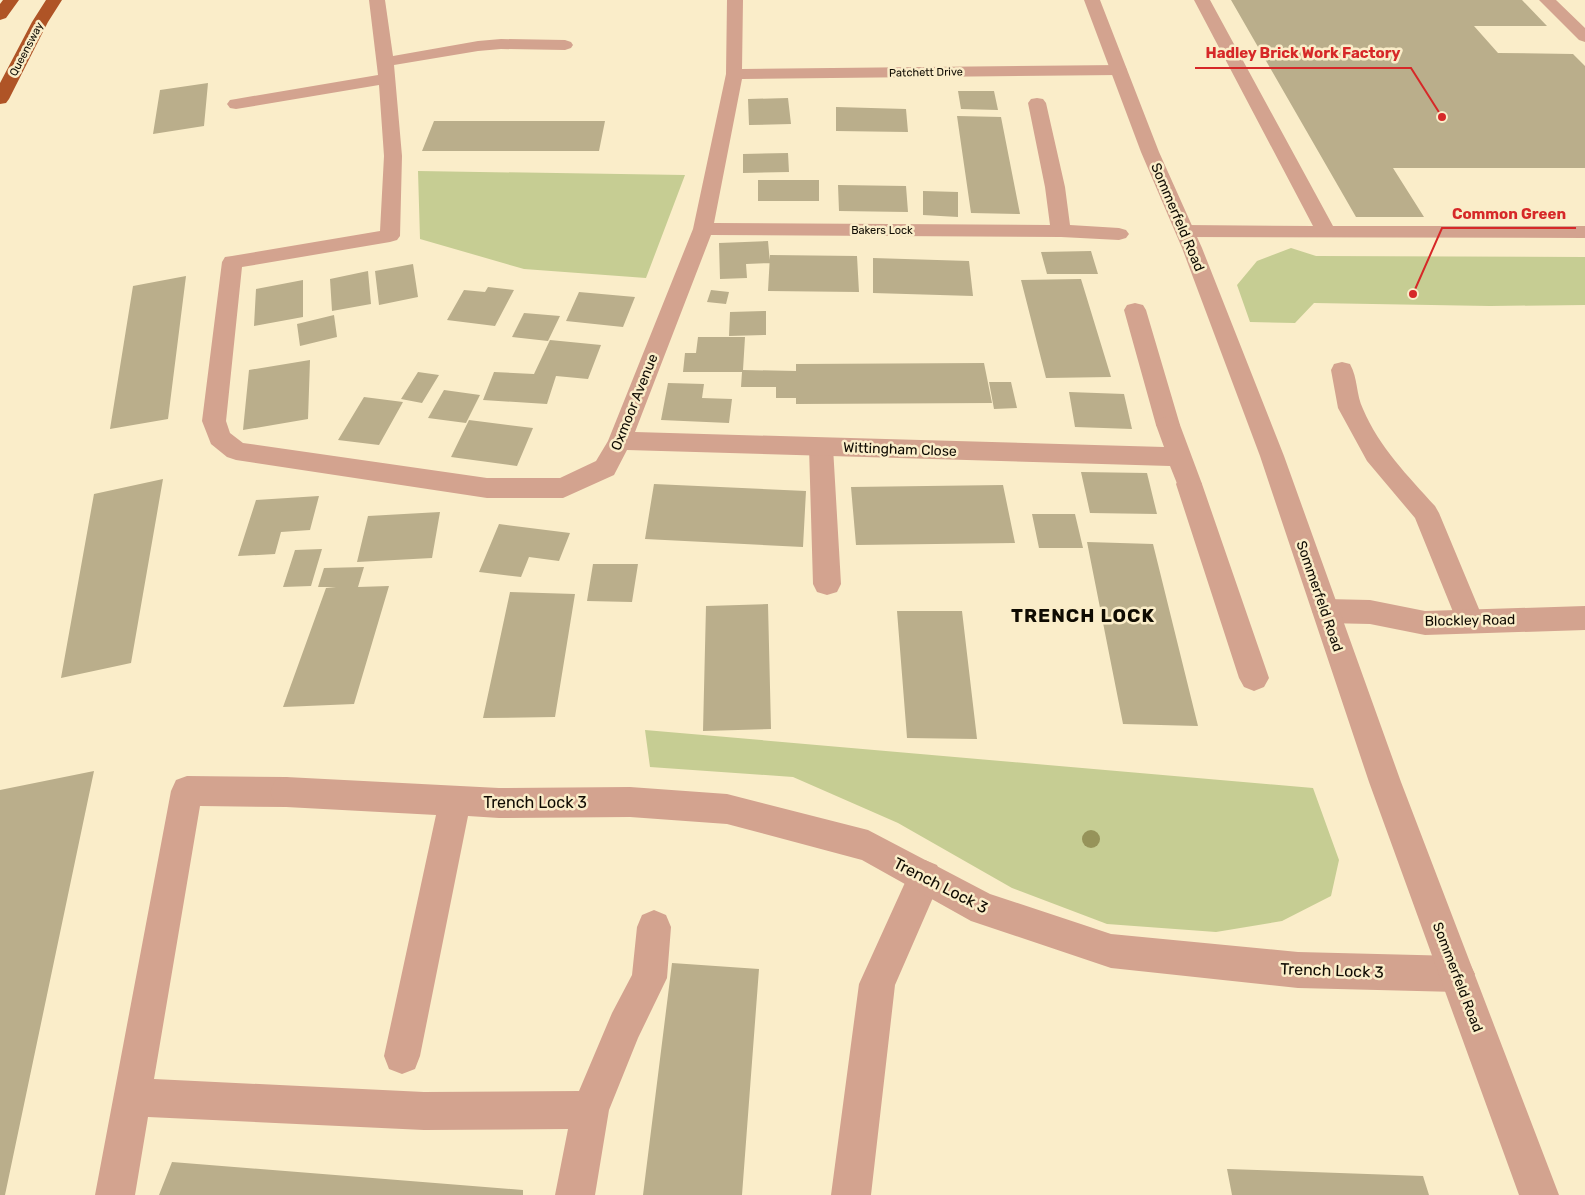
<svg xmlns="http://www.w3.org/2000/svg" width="1585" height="1195" viewBox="0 0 1585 1195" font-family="Rubik,sans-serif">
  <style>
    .green { fill: #c6cd93 }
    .building { fill: #baae8b }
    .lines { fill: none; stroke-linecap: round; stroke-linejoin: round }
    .service { fill: #d3a38f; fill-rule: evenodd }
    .minor { fill: #d3a38f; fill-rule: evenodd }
    .tertiary { fill: #d3a38f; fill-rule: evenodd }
    .trunk { fill: #af5426; fill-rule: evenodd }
    .tree { fill: #96935a }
    .labels { text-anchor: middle; stroke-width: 5; stroke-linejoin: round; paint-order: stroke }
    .far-street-label { font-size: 11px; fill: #0f0b02; stroke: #faedc9 }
    .street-label { font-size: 14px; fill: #0f0b02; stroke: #faedc9 }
    .near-street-label { font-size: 16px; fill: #0f0b02; stroke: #faedc9 }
    .district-label { font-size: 19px; font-weight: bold; letter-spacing: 1px; fill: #0f0b02; stroke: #faedc9 }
    .leader { fill: none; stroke: #d62828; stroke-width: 2 }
    .callout-dot { fill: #d62828; stroke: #faedc9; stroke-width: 2 }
    .callout-label { font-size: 15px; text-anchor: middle; font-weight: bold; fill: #d62828; stroke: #faedc9; stroke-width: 5; stroke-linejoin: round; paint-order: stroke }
  </style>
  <rect width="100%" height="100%" fill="#faedc9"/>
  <path class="green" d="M418,171L685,175L646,278L524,269L420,239Z
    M1291,248L1316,256L1585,257V305L1490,306L1314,303L1295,323L1250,322L1237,285L1257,261Z
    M645,730L1313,788L1339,860L1331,896L1282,921L1216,932L1107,924L1012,888L898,823L793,777L650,767Z"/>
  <path class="building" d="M1231,0H1522L1547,26H1474L1498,53L1573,54L1585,66V168H1393L1424,217H1356Z
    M208,83L204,126L153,134L160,90Z
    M958,91H994L998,110L961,109Z
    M788,98L791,124L749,125L748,99Z
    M836,107L906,109L908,132L836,131Z
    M957,116L1001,117L1020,214L971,213Z
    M434,121H605L599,151H422Z
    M788,153L789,172L743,173V154Z
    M758,180H819V201H758Z
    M838,185L906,186L908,212L839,211Z
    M923,191L958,192V217L923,215Z
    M768,241L770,263L746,264L747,278L720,279L719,243Z
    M1091,251L1098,274H1047L1041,252Z
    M770,255L857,256L859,292L768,291Z
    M873,258L969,261L973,296L873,293Z
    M413,264L418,297L379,305L375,271Z
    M368,271L371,304L332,311L330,279Z
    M186,276L168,419L110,429L133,286Z
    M1081,279L1111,377L1046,378L1021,280Z
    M303,280V317L254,326L256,289Z
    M488,287L514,290L495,326L447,320L464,290L485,292Z
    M711,290L729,292L726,304L707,302Z
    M579,292L635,297L623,327L566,321Z
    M766,311V335L729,336L730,312Z
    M524,313L560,316L548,341L512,337Z
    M334,315L337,337L300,346L297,324Z
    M698,337H745L743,370L796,371V364L984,363L992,403L796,404V398H776V387H741L742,372H683L685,353H696Z
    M550,340L601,345L588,379L556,376L547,404L483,400L494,372L534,374Z
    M310,360L308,419L243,430L249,370Z
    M418,372L439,375L422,403L401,399Z
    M989,382H1011L1017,408L994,409Z
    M668,383L704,384L702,398L732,399L729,423L661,420Z
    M444,390L480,395L466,423L428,418Z
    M1069,392L1124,394L1132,429L1075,427Z
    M364,397L403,402L379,445L338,440Z
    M469,420L533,428L517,466L451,457Z
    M1081,472L1147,473L1157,514L1090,513Z
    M163,479L131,663L61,678L94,494Z
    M654,484L806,491L803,547L645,539Z
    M1003,485L1015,543L856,545L851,487Z
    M319,496L310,530L281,532L275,554L238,556L256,500Z
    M440,512L432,558L357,562L368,516Z
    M1032,514H1075L1083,548H1039Z
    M499,524L570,533L559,561L529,557L521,577L479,572Z
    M1087,542L1153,544L1198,726L1123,724Z
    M322,549L311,586L283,587L295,550Z
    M593,564H638L632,602L587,601Z
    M364,567L358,587L389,586L354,704L283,707L326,588L336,587H318L324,568Z
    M510,592L575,594L555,717L483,718Z
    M768,604L771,729L703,731L706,606Z
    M897,611H962L977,739L907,738Z
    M94,771L5,1195H0V790Z
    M672,963L759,969L742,1195H643Z
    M172,1162L523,1190V1195H159Z
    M1227,1169L1423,1176L1429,1195H1232Z"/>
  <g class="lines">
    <path class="service" d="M1194,0H1210L1333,226H1585V238L1185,237L1178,235L1175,231L1178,227L1185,225L1313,226Z
      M1539,0H1556L1585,28V42L1579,40Z
      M1135,303L1143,305L1146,310L1180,425L1176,431L1168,434L1160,431L1156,425L1124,310L1127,305Z
      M1342,362L1350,364C1358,378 1356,395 1363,409C1379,447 1408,476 1435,506L1439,513L1484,621L1480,629L1470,633L1460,629L1415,518L1367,461L1338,408L1331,370L1334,364Z
      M821,438L830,441L833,447L841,584L837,592L827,595L817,592L813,584L809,447L812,441Z
      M1189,474L1198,477L1202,484L1269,678L1264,687L1254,691L1244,687L1239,678L1176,484L1180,477Z
      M187,776L286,777L297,781L302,792L297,803L286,807L200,806L154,1079L424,1092L579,1091L612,1013L632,975L637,927L642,915L654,910L666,915L671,927L667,978L638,1038L609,1110L595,1195H555L568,1129L424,1130L148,1117L135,1195H95L171,791L176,780Z
      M925,860L937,865L942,877L895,985L871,1195H831L859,984L913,865Z"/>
    <path class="minor" d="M369,0H385L393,56L478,41L501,39L565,40L571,42L573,45L571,48L565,50L501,49L478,51L394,65L402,156L400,236L397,240L390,242L242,267L226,421L230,433L243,443L487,478H560L596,461L608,441L693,229L726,74L727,0H743L742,69L1119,65L1125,66L1127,70L1125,74L1119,75L742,79L714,223L1050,225L1045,187L1028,103L1031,99L1037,98L1043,99L1046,103L1065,187L1070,225L1119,228L1126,230L1129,234L1126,238L1119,240L1061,237L711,235L635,432L1164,447L1156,425L1160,419L1168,416L1176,419L1180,425L1202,484L1198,491L1189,494L1180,491L1170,466L627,450L614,475L563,498H487L236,460L227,457L211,444L202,421L222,262L225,257L232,256L380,231L384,156L379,85L236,109L230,108L227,104L230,100L236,99L378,75Z
      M1326,599L1370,600L1425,611L1585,606V630L1425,635L1370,624L1326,623L1316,619L1312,611L1316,603Z
      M286,777L499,788L630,787L727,794L868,830L990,894L1111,934L1298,952L1457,956L1469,962L1475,974L1469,986L1457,992L1298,988L1111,968L971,921L862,860L727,824L630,817L499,818L468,816L420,1056L415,1069L402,1074L389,1069L384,1056L436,815L286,807L275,803L270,792L275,781Z"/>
    <path class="tertiary" d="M1084,0H1100L1159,152L1202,248L1284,456L1401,782L1559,1195H1519L1369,782L1260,456L1182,248L1141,152Z"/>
    <path class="trunk" d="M3,0H19L6,18L0,20V4Z
      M46,0H62L48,22L9,99L6,103L0,104V83L32,22Z"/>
  </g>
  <circle class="tree" cx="1091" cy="839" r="9"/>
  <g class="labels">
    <g class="far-street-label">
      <text transform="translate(26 49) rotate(-62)" y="4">Queensway</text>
      <text transform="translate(926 72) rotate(-1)" y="4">Patchett Drive</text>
      <text x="882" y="234">Bakers Lock</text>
    </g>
    <g class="street-label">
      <text transform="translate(1178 217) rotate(67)" y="5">Sommerfeld Road</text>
      <text transform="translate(634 402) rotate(-68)" y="5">Oxmoor Avenue</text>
      <text transform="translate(900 449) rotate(2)" y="5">Wittingham Close</text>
      <text transform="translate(1320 596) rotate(71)" y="5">Sommerfeld Road</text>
      <text transform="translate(1470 620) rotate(-1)" y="5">Blockley Road</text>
      <text transform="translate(1458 977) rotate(69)" y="5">Sommerfeld Road</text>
    </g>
    <g class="near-street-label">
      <text x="535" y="808">Trench Lock 3</text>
      <text transform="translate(941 885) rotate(27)" y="6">Trench Lock 3</text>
      <text transform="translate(1332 970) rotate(2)" y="6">Trench Lock 3</text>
    </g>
    <g class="district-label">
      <text x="1083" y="622">TRENCH LOCK</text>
    </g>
  </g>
  <path class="leader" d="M1442 117L1411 68H1195M1413 294L1442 228H1576"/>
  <g class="callout-dot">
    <circle cx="1442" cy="117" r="5"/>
    <circle cx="1413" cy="294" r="5"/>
  </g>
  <g class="callout-label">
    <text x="1303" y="58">Hadley Brick Work Factory</text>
    <text x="1509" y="219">Common Green</text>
  </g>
</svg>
